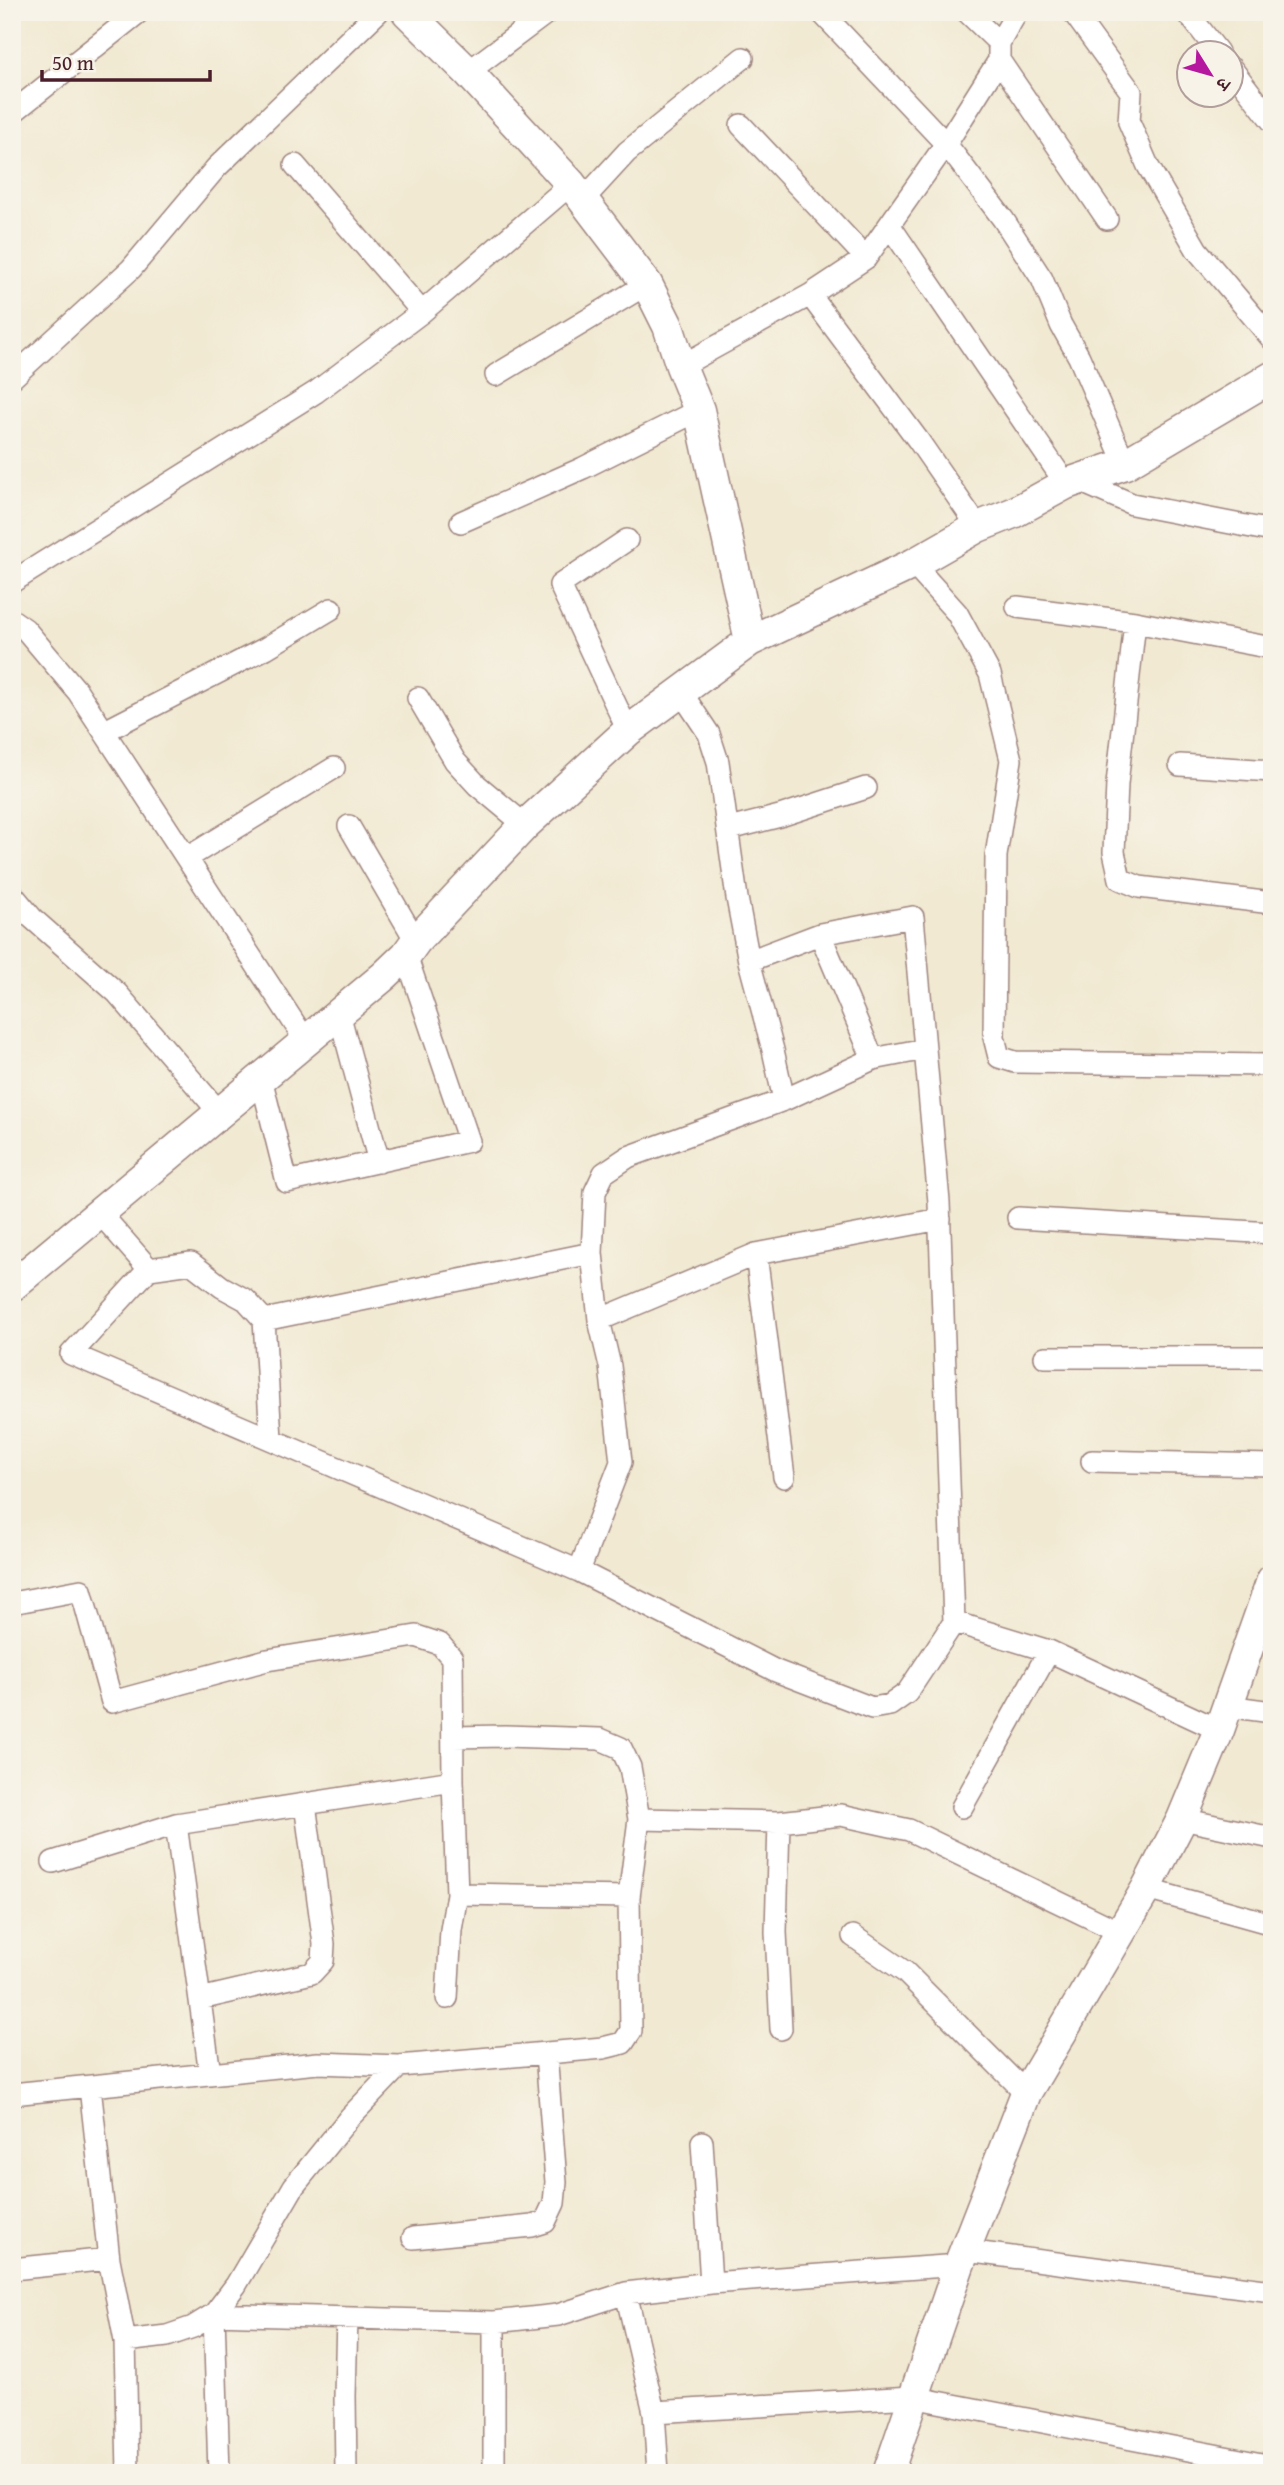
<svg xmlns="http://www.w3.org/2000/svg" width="1284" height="2485" viewBox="0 0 1284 2485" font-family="'Gentium Book Plus','Noto Serif Devanagari',serif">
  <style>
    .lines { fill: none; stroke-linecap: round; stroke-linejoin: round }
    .street-casing { stroke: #9e847e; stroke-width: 24 }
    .secondary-casing { stroke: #9e847e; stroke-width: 33 }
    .street { stroke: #fff; stroke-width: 21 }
    .secondary { stroke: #fff; stroke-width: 30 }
  </style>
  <rect width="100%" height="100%" fill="#f7f3e8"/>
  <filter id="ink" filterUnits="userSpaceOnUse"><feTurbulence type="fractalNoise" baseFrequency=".0143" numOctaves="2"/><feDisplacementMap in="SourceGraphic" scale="14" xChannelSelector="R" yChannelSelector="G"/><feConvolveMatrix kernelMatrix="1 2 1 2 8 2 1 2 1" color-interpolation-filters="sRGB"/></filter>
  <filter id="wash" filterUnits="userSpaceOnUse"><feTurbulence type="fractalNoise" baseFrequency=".00686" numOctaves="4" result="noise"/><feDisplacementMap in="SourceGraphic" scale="28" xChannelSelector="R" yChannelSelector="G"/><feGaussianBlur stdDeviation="1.57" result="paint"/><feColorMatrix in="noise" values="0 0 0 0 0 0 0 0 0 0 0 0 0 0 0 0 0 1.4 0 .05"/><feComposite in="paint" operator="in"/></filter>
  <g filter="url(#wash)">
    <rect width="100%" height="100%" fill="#f1e9d2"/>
  </g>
  <g filter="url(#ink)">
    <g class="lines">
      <g class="street-casing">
        <path id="street" d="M821,12L946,144L1003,219L1042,279L1061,325L1079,357L1125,464
          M967,12L999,43
          M1073,12L1131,92L1129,122L1148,166L1197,250L1272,339
          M1187,12L1218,52
          M999,60L1107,219
          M1232,69L1272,121
          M468,72L548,12
          M12,113L139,12
          M741,125L866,258
          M295,165L422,312
          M582,201L627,152L743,58
          M890,226L1066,484
          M810,295L918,440L978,527
          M681,366L810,295L866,258L946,144L999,60V43L1017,12
          M496,375L647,284
          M12,378L131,269L216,168L378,12
          M1077,480L1132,504L1272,531
          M461,522L583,468L699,410
          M627,540L560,585L628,731
          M913,564L957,613L990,674L1011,760L996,856L994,1037L999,1057L1015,1062L1272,1065
          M12,582L316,392L422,312L571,184
          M1017,607L1135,622L1272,648
          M12,620L25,629L78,692L306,1041
          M1135,622L1117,784L1114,852L1120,879L1139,887L1272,903
          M681,692L709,734L718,762L737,898L749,961L773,1050L784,1100
          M418,698L455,761L477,785L525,825
          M105,731L266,648L331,609
          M1180,765L1272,771
          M349,826L416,941
          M729,829L780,816L866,788
          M187,858L334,768
          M12,894L32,918L117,993L219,1112
          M749,961L820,934
          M339,1013L379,1162
          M873,1059L925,1049
          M261,1078L287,1182L469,1141L406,955
          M99,1212L149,1269L71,1354L579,1571L776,1671L872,1708L890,1705L907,1693L954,1622L939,1202L913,917L820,934L873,1059L784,1100L628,1157L604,1173L595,1192L592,1253L264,1320L271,1439
          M1018,1218L1272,1233
          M592,1253L599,1320L756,1254L940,1219
          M756,1254L784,1477
          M149,1269L191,1263L222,1287L246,1300L264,1320
          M1045,1357H1272
          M1092,1461L1272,1465
          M579,1571L621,1462L610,1366L599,1320
          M12,1603L81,1590L112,1702L267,1660L416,1636L440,1644L452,1658L453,1781
          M954,1622L1049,1651L1219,1730
          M1227,1706L1272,1712
          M453,1737L505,1736L600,1739L621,1748L630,1767L639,1819
          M962,1807L1049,1651
          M1182,1819L1272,1838
          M779,1822L776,1932L781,2029
          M176,1824L210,2074
          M53,1862L176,1824L453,1781L457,1894L629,1897
          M1146,1889L1272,1924
          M853,1936L905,1972L1026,2093
          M447,1998L451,1930L457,1894
          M200,1999L312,1973L323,1961L324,1944L305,1804
          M90,2087L109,2259L125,2341L128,2473
          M12,2094L318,2063L399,2066L603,2048L623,2043L631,2031L629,1897L639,1819L779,1822L841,1815L909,1830L1120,1932
          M702,2142L711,2283
          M413,2238L532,2226L545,2222L554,2203L556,2182L546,2053
          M966,2251L1272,2291
          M12,2269L109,2259
          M626,2293L654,2412
          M125,2341L167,2336L193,2327L214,2314L236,2285L294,2186L350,2117L399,2066
          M219,2473L214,2314L494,2322L558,2315L626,2293L711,2283L959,2265
          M346,2473L345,2396L347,2318
          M494,2473V2322
          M658,2473L654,2412L912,2397L1272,2466"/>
      </g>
      <g class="secondary-casing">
        <path id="secondary" d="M407,12L468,72L571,184L647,284L668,326L681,366L699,410L750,641
          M12,1286L384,976L406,955L416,941L525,825L628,731L750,641L913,564L978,527L1013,513L1066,484L1125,464L1272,377
          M888,2473L959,2265L1026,2093L1146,1889L1182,1819L1219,1730L1272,1580"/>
      </g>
      <use href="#street" class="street"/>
      <use href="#secondary" class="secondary"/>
    </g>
  </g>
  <rect width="1284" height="2485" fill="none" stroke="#f7f3e8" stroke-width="42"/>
  <g transform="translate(1210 74) rotate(127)"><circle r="33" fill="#f7f3e8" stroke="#b29e9c" stroke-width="2"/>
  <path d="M0-5L12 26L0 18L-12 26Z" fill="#b5179e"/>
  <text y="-10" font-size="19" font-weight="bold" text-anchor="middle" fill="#4a1f2b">उ</text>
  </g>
  <path d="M42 70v10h168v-10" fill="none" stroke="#4a1f2b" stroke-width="3.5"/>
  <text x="52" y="70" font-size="21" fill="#4a1f2b" stroke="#f7f3e8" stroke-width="5" paint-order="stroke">50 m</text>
</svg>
